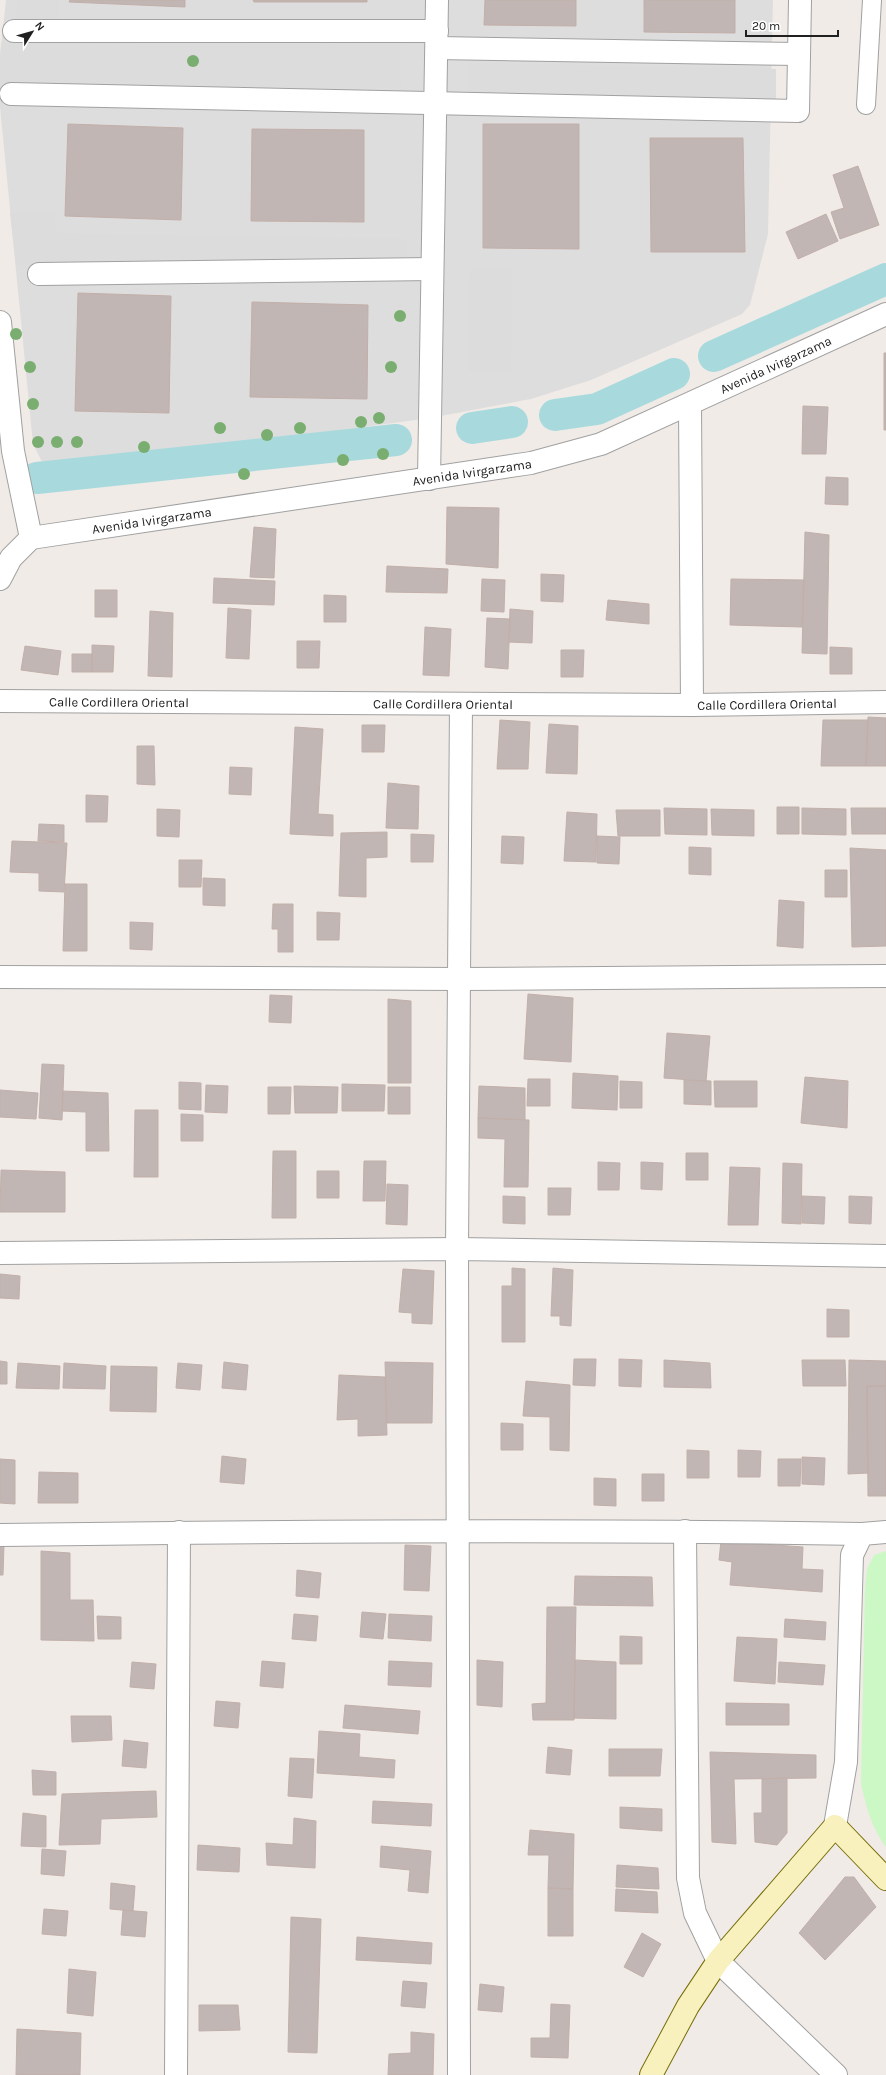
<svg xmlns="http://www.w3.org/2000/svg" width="886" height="2075" viewBox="0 0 886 2075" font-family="Karla,sans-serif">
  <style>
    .residential { fill: #dedddd }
    .park { fill: #cbf8c5 }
    .parking { fill: #dcdcdc }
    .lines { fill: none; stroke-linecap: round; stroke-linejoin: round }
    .canal { stroke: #a8dadd; stroke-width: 32 }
    .building { fill: #c1b6b3; stroke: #c2afa9 }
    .lane-casing { stroke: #a1a1a1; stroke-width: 20 }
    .street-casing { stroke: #a1a1a1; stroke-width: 24 }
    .secondary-casing { stroke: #766e08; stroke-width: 24 }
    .lane { stroke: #fff; stroke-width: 18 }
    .street { stroke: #fff; stroke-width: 22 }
    .secondary { stroke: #f8f0bd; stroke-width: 22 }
    .tree { fill: #7aae70 }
    .labels { text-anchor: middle; stroke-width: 3; stroke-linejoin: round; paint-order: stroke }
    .street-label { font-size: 13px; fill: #202020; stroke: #fff }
  </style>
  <rect width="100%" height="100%" fill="#f0ebe7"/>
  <path class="residential" d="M6,0H773L768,234L750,305L742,314L591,380L531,399L430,418L62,468L42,462L33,444L0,107V55Z"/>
  <path class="park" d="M886,1551V1847C871,1826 867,1809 861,1784L865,1590L867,1569L874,1555Z"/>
  <path class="parking" d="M17,0H59V21L16,20Z
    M1,43L400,45L401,88L0,84Z
    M468,63L776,69V101L468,94Z
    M55,212L56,233L407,239L406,263L16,265L10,213Z
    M469,269H512L511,372H468Z"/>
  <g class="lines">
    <path class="canal" d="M714,356L886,279
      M555,415L597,409L674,374
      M472,428L512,422
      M37,478L396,440"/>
  </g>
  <path class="building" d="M70,0H185V7L69,2Z
    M253,0H367V2H254Z
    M485,0H576V26L484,25Z
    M644,0H735V33L644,32Z
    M68,124L183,128L181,220L65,216Z
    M483,124H579V249L483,248Z
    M252,129L364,130V222L251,221Z
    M650,138H743L745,252H651Z
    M858,166L879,225L840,239L831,212L844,208L833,175Z
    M826,214L838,241L798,259L786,232Z
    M78,293L171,296L169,413L75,411Z
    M252,302L368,305L367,399L250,397Z
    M884,353H886V430H884Z
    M803,406L828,407L826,454H802Z
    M826,477L848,478V505L825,504Z
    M447,507L499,508L498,568L446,564Z
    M254,527L276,529L274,578L250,577Z
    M805,532L829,535L827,654L802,653Z
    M387,566L448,569L447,593L386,592Z
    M541,574L564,575L563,602L541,601Z
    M214,578L275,581L274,605L213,603Z
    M482,579L505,580L504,612L481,611Z
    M731,579L804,580L802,627L730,625Z
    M95,590H117V617H95Z
    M324,595L346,596V622H324Z
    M608,600L649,604V624L606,620Z
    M228,608L251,610L249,659L226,658Z
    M510,609L533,611L532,643L509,642Z
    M150,611L173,613L172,677L148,676Z
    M487,618L510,619L508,669L485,667Z
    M425,627L451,629L449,676L423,675Z
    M297,641H320L319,668H297Z
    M92,645L114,646L113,672H92Z
    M25,646L61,651L58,675L21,670Z
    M830,647L852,648V674H830Z
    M561,650H584L583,677H561Z
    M72,654H92V672H72Z
    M868,717L886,718V766H866Z
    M500,720L530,722L528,769H497Z
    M823,720H868L866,766H821Z
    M549,724L578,726L577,774L546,773Z
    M362,725H385L384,752H362Z
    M295,727L323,729L318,814L333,815V836L290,834Z
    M137,746H154L155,785L137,784Z
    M230,767L252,768L251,795L229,794Z
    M388,783L419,786L418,829L386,828Z
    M86,795L108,796L107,822H86Z
    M777,807H799V834H777Z
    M664,808L707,809V835L665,834Z
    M802,808L846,809V835L802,834Z
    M851,808H886V834H852Z
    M157,809L180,810L179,837L157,836Z
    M711,809L754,810V836L712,835Z
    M616,810H660V836H618Z
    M567,812L597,814L596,862L564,861Z
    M39,824L64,825V842L38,841Z
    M387,832V857L366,858V897L339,896L341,833Z
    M411,834L434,835L433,862H411Z
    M502,836L524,837L523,864L501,863Z
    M597,836L620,837L619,864L597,863Z
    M12,841L67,843L64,892L39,891V873L10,872Z
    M689,847L711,848V875L689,874Z
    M850,848L886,850V946L852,947Z
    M179,860H202L201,887H179Z
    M825,870H847V897H825Z
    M203,878L225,879V906L203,905Z
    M65,884H87V951H63Z
    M779,900L804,902L803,948L777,946Z
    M273,904H293V952H278V929H272Z
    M317,912L340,913L339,940H317Z
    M130,922L153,923L152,950L130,949Z
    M528,994L573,998L571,1062L524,1059Z
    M270,995L292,996L291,1023L269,1022Z
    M388,999L411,1001V1083H388Z
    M667,1033L710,1036L706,1081L664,1078Z
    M42,1064L64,1065L62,1120L39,1118Z
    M573,1073L618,1076L617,1110L572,1108Z
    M805,1077L848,1081L847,1128L801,1123Z
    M528,1079H550V1106H527Z
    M684,1080L711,1081V1105L684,1104Z
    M620,1081L642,1082V1108H620Z
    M714,1081H757V1107H715Z
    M179,1082L201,1083V1110L179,1109Z
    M342,1084L385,1085L384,1111H342Z
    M206,1085L228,1086L227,1113L205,1112Z
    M294,1086L338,1087L337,1113H295Z
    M479,1086L525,1088V1120L478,1118Z
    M268,1087H291L290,1114H268Z
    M388,1087H410V1114H388Z
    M0,1090L38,1093L36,1119L0,1117Z
    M63,1091L108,1093L109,1151H86V1112L62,1111Z
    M135,1110H158V1177H134Z
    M181,1114L203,1115V1141H181Z
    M478,1118L529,1120L528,1187H504L505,1139L478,1138Z
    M273,1151H296V1218H272Z
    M686,1153H708V1180H686Z
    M364,1161H386L385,1201H363Z
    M598,1162L620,1163L619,1190H598Z
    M641,1162L663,1163L662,1190L641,1189Z
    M783,1163L802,1164L801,1224L782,1223Z
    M730,1167L760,1168L758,1225H728Z
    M1,1170L65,1172V1212H0Z
    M317,1171H339V1198H317Z
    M387,1184L408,1185L407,1225L386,1224Z
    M548,1188H571L570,1215H548Z
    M503,1196L525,1197V1224L503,1223Z
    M802,1196L825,1197L824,1224L802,1223Z
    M849,1196L872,1197L871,1224L849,1223Z
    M512,1268L525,1269V1342H502V1286H512Z
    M553,1268L573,1270L571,1326L560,1325V1316H551Z
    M403,1269L434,1271L432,1324L412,1323V1313L399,1312Z
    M0,1274L20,1276L19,1299L0,1298Z
    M827,1309L849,1310V1337H827Z
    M574,1359H596L595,1386L573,1385Z
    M619,1359L642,1360L641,1387L619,1386Z
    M664,1360L710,1363L711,1388L664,1387Z
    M802,1360H845L846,1386H803Z
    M849,1360L886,1361V1386H867L868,1473L848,1474Z
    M0,1361L7,1362V1384H0Z
    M224,1362L248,1365L246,1390L222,1388Z
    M385,1362L433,1363L432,1423H387Z
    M18,1363L60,1366L59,1389L16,1388Z
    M64,1363L106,1366L105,1389L63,1388Z
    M178,1363L202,1365L200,1390L176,1388Z
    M111,1366L157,1367L156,1412L110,1411Z
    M339,1375L385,1377L387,1435L358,1436V1419L337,1420Z
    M526,1381L570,1385L569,1451L550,1450V1417L523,1416Z
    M867,1386H886V1496H868Z
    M501,1423L523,1424V1450H501Z
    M687,1450L709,1451V1478H687Z
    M738,1450L761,1451L760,1477H738Z
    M222,1456L246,1459L244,1484L220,1482Z
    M802,1457L825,1458L824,1485L802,1484Z
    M0,1459L15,1460V1504L0,1503Z
    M778,1459H801L800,1486H778Z
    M39,1472L78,1473V1503H38Z
    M642,1474H664V1501H642Z
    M594,1478L616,1479V1506L594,1505Z
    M721,1541L803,1547L802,1569L823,1570L822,1592L730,1585L732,1562L719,1560Z
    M0,1545H4L3,1575H0Z
    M405,1545L431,1546L429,1591L404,1590Z
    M41,1551L70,1553V1600H93L94,1641L41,1640Z
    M297,1570L321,1573L319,1598L296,1596Z
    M575,1576L652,1577L653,1606L574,1605Z
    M547,1607H576L574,1720H533L532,1704L546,1703Z
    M362,1612L386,1614L383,1639L360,1637Z
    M294,1614L318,1616L316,1641L292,1639Z
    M389,1614L432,1616L431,1641L388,1638Z
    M97,1616L121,1617V1639H98Z
    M785,1619L826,1622L825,1640L784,1637Z
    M620,1636L642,1637V1664H620Z
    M737,1637L777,1639L775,1684L734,1681Z
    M477,1660L503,1662L502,1707L477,1705Z
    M575,1660L616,1662V1719L574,1718Z
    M262,1661L285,1663L283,1688L260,1686Z
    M389,1661L432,1663L431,1687L388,1685Z
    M132,1662L156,1664L154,1689L130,1687Z
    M779,1662L825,1665L823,1685L778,1682Z
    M216,1701L240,1703L238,1728L214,1726Z
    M726,1703L789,1704V1725H726Z
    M345,1705L420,1711L418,1734L343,1728Z
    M71,1716H111L112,1740L72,1742Z
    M319,1731L360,1734L359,1757L395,1760L394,1778L317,1773Z
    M124,1740L148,1743L146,1768L122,1766Z
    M548,1747L572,1750L570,1775L546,1773Z
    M609,1749H662L660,1776H609Z
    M710,1752L816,1755V1778L734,1779L736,1844L712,1842Z
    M290,1758L314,1759L312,1798L288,1796Z
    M32,1770L56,1772V1795H33Z
    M787,1778V1833L777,1845L755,1842L754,1813H762V1779Z
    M156,1791L157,1817L101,1819L100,1844L59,1845L62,1794Z
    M373,1801L432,1804L431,1826L372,1823Z
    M620,1807L662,1809V1831L620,1828Z
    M23,1813L46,1816V1847L21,1846Z
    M294,1818L316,1821L315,1868L267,1865L266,1843L293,1845Z
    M530,1830L574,1834L573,1889L548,1888L549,1855H528Z
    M198,1845L240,1848L239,1872L197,1870Z
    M381,1846L431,1851L428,1893L408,1891L410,1870L380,1867Z
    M42,1849L66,1851L64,1876L41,1874Z
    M617,1865L658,1868L659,1889L616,1887Z
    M845,1877H854L876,1907L825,1960L799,1933Z
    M111,1883L135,1886L133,1911L110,1909Z
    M548,1888L573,1889V1936H548Z
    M616,1889L657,1892L658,1913L615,1911Z
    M44,1909L68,1911L66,1936L42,1934Z
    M123,1910L147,1912L145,1937L121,1935Z
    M291,1917L321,1919L317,2053L288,2052Z
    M642,1933L661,1944L643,1977L624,1967Z
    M357,1937L432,1943L431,1964L356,1960Z
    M69,1969L96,1972L93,2016L67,2013Z
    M403,1981L427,1983L425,2008L401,2006Z
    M480,1984L504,1987L502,2012L478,2010Z
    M551,2004L570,2005L568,2058L531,2057V2038H550Z
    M199,2005H238L240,2030L199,2031Z
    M17,2029L81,2033L80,2075H16Z
    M411,2032L434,2034L433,2075H388L389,2054L411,2053Z"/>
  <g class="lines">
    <g class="lane-casing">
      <path id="lane" d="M866,105L872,0"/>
    </g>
    <g class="street-casing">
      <g id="street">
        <path d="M14,31H437"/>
        <path d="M437,48L799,54"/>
        <path d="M11,94L798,111L800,0"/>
        <path d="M39,274L432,269"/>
        <path d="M0,322L13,451L31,538"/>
        <path d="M690,405L692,705"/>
        <path d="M429,479L437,0"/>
        <path id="s1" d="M31,538L531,463L601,444L886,314"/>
        <path d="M0,579L11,558L31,538"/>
        <path id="s2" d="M0,701L692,705L886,702"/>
        <path d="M0,977L459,979L886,976"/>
        <path d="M0,1253L457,1249L886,1256"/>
        <path d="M685,1531L688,1878L695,1913L718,1961L836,2075"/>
        <path d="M0,1535C287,1531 574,1529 862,1534"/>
        <path d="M835,1826L846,1762L852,1555L862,1534L886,1532"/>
        <path d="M176,2075L179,1532"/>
        <path d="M459,2075L457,1249L461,704"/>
      </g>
    </g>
    <g class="secondary-casing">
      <path id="secondary" d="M651,2075L688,2006L718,1961L835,1826L886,1879"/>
    </g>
    <use href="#lane" class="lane"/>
    <use href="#street" class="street"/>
    <use href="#secondary" class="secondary"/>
  </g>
  <g class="tree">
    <circle cx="193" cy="61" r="6"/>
    <circle cx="400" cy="316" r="6"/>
    <circle cx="16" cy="334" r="6"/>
    <circle cx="30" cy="367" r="6"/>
    <circle cx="391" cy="367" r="6"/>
    <circle cx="33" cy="404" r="6"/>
    <circle cx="379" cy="418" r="6"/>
    <circle cx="361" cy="422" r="6"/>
    <circle cx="220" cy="428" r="6"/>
    <circle cx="300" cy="428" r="6"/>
    <circle cx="267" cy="435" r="6"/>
    <circle cx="38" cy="442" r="6"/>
    <circle cx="57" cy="442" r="6"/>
    <circle cx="77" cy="442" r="6"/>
    <circle cx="144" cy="447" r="6"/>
    <circle cx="383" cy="454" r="6"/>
    <circle cx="343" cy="460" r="6"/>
    <circle cx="244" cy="474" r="6"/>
  </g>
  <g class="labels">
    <g class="street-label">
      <text dy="5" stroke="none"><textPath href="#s1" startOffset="770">Avenida Ivirgarzama</textPath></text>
      <text dy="5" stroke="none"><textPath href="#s1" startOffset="446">Avenida Ivirgarzama</textPath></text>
      <text dy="5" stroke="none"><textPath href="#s1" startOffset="122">Avenida Ivirgarzama</textPath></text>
      <text dy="5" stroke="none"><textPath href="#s2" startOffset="119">Calle Cordillera Oriental</textPath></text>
      <text dy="5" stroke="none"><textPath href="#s2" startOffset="443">Calle Cordillera Oriental</textPath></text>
      <text dy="5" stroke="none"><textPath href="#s2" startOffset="767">Calle Cordillera Oriental</textPath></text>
    </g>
  </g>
  <g transform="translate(32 32) rotate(53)" stroke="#ffffff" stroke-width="3" paint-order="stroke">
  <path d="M0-3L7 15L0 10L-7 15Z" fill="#202020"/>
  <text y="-6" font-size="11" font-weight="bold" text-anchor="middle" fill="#202020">N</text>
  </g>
  <path d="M746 30v6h92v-6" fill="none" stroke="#202020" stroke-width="2"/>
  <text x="752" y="30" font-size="12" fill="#202020" stroke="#ffffff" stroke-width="3" paint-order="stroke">20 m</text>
</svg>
